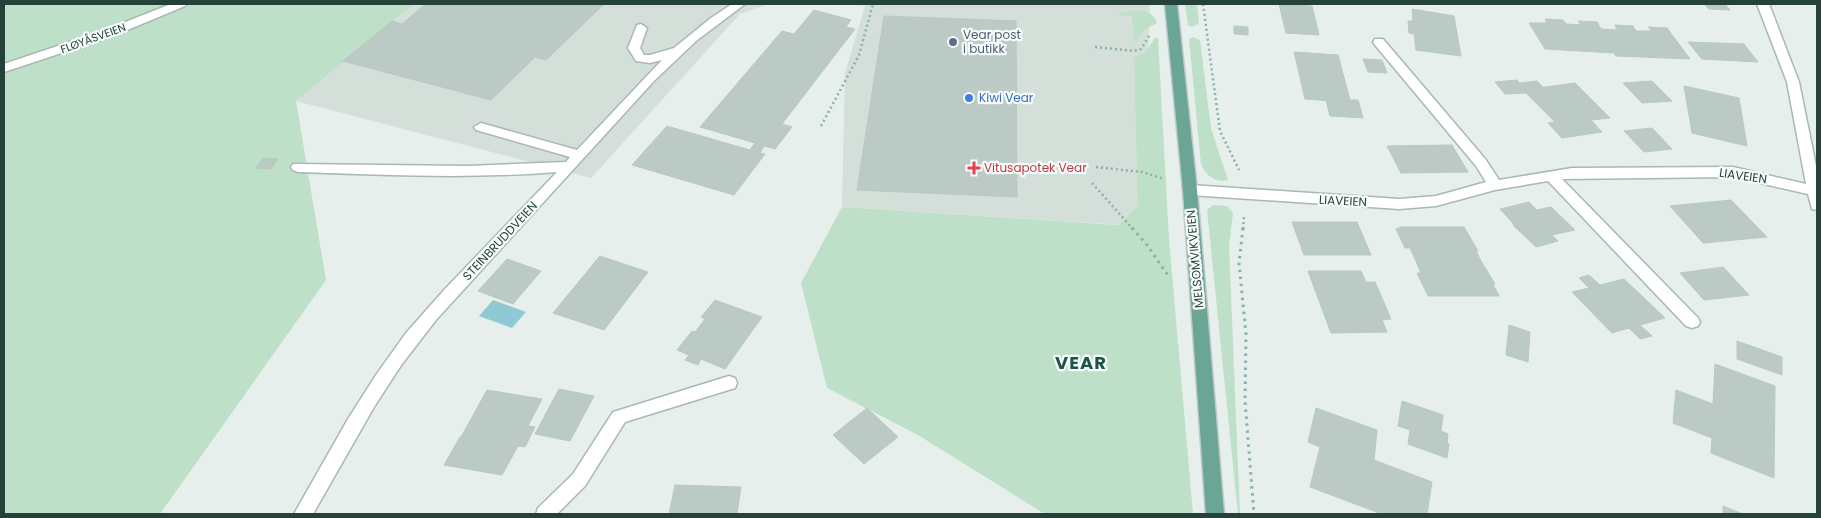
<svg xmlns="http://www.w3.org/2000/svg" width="1821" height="518" viewBox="0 0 1821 518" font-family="Poppins,sans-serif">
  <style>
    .built { fill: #d4dfda }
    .green { fill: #bfe0c8 }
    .water { fill: #8ec9d4 }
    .building { fill: #bbcac4; stroke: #b8c9c2 }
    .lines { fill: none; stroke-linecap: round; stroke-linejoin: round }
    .minor-casing { stroke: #a8b8b2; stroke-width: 3 }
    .major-casing { stroke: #c2cac8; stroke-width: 3 }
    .path-far1 { stroke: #86b3a5; stroke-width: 2.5; stroke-dasharray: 2 3; stroke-linecap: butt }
    .path { stroke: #86b3a5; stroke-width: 3; stroke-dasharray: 2.5 4.5; stroke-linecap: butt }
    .minor { fill: #fff; fill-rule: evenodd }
    .major { fill: #6aa596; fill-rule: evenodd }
    .service-dot { fill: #5c6f8a; stroke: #f7fbf9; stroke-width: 2 }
    .shop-dot { fill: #3f7fe0; stroke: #f7fbf9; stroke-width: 2 }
    .health-dot { fill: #e0444e; stroke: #f7fbf9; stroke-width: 2 }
    .labels { text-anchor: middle; stroke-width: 4.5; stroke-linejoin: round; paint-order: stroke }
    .far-street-label { font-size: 11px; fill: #24423a; stroke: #f7fbf9 }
    .service-label { font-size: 12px; fill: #4e5e75; stroke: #f7fbf9; text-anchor: start }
    .shop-label { font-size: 12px; fill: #366cbe; stroke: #f7fbf9; text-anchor: start }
    .health-label { font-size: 12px; fill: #be3a42; stroke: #f7fbf9; text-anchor: start }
    .street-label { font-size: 12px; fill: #24423a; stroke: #f7fbf9 }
    .district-label { font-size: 18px; font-weight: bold; letter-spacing: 1px; fill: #1f5548; stroke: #f7fbf9 }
  </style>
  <rect width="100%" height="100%" fill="#e6efeb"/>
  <path class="built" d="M414,4H768L740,14L591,178L296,101Z
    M845,4H1150L1142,226L842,207L845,73L865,6Z"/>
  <path class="green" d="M4,4H414L296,101L326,280L160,514H4Z
    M1185,4H1197L1199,23L1192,27L1188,25Z
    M1137,10C1148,11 1153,13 1157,23L1145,29L1134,43L1132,16L1120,15L1119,13Z
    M1193,37L1200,40L1211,128L1228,180C1215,183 1206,176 1201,164L1189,39Z
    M1155,38H1158L1169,239L1193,514H1045L918,435L827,388L801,283L842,207L1119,225L1138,206L1134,57L1144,54Z
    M1213,205L1227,206L1233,213L1229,246L1240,514H1238L1207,210Z"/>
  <path class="water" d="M493,300L526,312L512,328L479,316Z"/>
  <path class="building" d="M426,4H604L546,60L535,57L491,100L343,61L392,21L402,24Z
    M1279,4L1312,6L1319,35L1286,33Z
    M1704,4H1725L1730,10L1709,9Z
    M1412,9L1454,16L1461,56L1416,50L1414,34L1409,33L1408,21H1413Z
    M814,10L851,20L846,27L855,29L782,124L792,127L775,149L764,146L760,153L765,154L734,195L632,165L667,126L750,150L755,143L700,127L782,31L794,34Z
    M884,16L1016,21L1017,197L857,190Z
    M1545,19L1563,20L1566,24L1581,25L1578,21L1597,22L1601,29L1617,30L1615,25L1633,26L1636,31H1652L1648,27L1667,28L1690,59L1616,56L1614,53L1545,49L1529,23H1547Z
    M1234,26L1248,27V35L1234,34Z
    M1688,42L1744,44L1758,62L1702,59Z
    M1294,52L1338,55L1350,100H1358L1359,103L1305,99Z
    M1363,59L1382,60L1387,73L1368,72Z
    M1517,80L1520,83L1537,81L1543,87L1523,90L1526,93L1505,94L1495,82Z
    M1652,81L1672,101L1642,103L1623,83Z
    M1575,83L1610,118L1591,120L1602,132L1562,138L1548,123L1555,122L1523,90Z
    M1684,86L1739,98L1747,146L1692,133Z
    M1326,100L1359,103L1363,118L1330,116Z
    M1652,128L1672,149L1644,152L1624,131Z
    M1452,145L1468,172L1401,173L1387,146Z
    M263,158L278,159L271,169L256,168Z
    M1731,200L1767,237L1703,243L1670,206Z
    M1529,202L1537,210L1551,207L1575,230L1552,235L1558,241L1536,247L1514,226L1513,223L1500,209Z
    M1292,222H1357L1371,255H1304Z
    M1401,227H1464L1478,251H1476L1481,261H1416L1410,248H1405L1396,229Z
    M600,256L648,272L604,330L553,313Z
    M507,259L541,271L513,304L478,291Z
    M1416,261H1481L1495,284H1493L1499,296H1428L1417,273H1421Z
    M1723,267L1749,295L1704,300L1680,273Z
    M1308,271H1361L1366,282H1375L1391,319L1382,320L1387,332L1331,333Z
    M1589,275L1600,285L1624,279L1665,318L1640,325L1652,336L1640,339L1629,328L1612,333L1572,292L1589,288L1579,278Z
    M715,300L762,317L725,369L701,359L698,365L685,360L689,355L677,350L692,331L695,332L705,319L701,317Z
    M1509,325L1530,332L1528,362L1506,355Z
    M1737,341L1782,357V375L1737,359Z
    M1715,364L1775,386L1774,478L1711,453L1712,438L1673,423L1676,390L1713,404Z
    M559,389L594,396L570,441L535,434Z
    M487,390L542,399L528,426L535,427L525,447L518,446L502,475L444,465L460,437H461Z
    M1402,401L1443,415L1441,431L1448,434L1447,443L1449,444L1447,458L1408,444L1410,430L1398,426Z
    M867,408L898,437L864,464L833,435Z
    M1316,408L1377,430L1374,460L1432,482L1427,514H1382L1310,487L1320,447L1308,442Z
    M675,485L741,487L737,514H669Z
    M1723,506L1743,514H1723Z"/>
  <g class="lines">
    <g class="minor-casing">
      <path id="minor" d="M171,4H187L185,6L113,36L4,72V64L105,30Z
        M732,4H745L696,41L654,81L436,320L402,364L374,407L313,514H294L348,419L376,375L406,333L445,289L557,172C471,179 384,175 298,172L293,170L291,167L293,164L468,166L566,162L570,157L476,130L474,127L481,123L577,150L662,60L650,63L636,61L628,48L637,25L641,24L647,28L640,48L644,55H650L674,48L711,18Z
        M1757,4H1769L1799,82L1817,171V210L1812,209L1808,194L1733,177L1562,179L1698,318L1700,322L1698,326L1692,328L1686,326L1548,181L1495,190L1436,206L1399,209L1190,195L1185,193L1183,190L1185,187L1190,185L1399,199L1436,196L1486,182L1476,166L1375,45L1373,42L1375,39H1383L1486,160L1499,180L1572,168L1733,167L1806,184L1787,82Z
        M729,376L735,378L737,383L735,388L625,422L585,486L557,514H536L538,508L573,474L613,412Z"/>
    </g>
    <g class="major-casing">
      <path id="major" d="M1165,4H1177L1197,190L1224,514H1206L1183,190Z"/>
    </g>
    <path class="path-far1" d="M1203,4L1220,131L1239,170
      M1095,47L1134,51L1141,49L1149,36
      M821,126L859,55L873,4
      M1096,167L1142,172L1164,179
      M1092,183L1133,229
      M1243,229L1244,217"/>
    <path class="path" d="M1132,228L1147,245L1169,277
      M1243,228L1239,263L1246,334L1245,401L1254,514"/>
    <use href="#minor" class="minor"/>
    <use href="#major" class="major"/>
  </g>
  <circle class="service-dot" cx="953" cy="42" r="5"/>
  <circle class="shop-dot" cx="969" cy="98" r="5"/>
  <path class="health-dot" d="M971.5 160.5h5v5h5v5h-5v5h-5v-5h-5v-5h5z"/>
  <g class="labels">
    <g class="far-street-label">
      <text transform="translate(93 38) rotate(-20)" y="4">FLØYÅSVEIEN</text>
    </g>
    <g class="service-label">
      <text x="963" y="39">Vear post<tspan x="963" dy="14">i butikk</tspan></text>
    </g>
    <g class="shop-label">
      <text x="979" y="102">Kiwi Vear</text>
    </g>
    <g class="health-label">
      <text x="984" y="172">Vitusapotek Vear</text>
    </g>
    <g class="street-label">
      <text transform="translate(1743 176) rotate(8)" y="4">LIAVEIEN</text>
      <text transform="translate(1343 201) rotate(3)" y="4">LIAVEIEN</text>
      <text transform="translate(500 241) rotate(-47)" y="4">STEINBRUDDVEIEN</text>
      <text transform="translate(1195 259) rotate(-95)" y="4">MELSOMVIKVEIEN</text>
    </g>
    <g class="district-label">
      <text x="1081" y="369">VEAR</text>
    </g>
  </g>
  <rect width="1821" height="518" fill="none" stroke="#24423a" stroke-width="10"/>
</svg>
